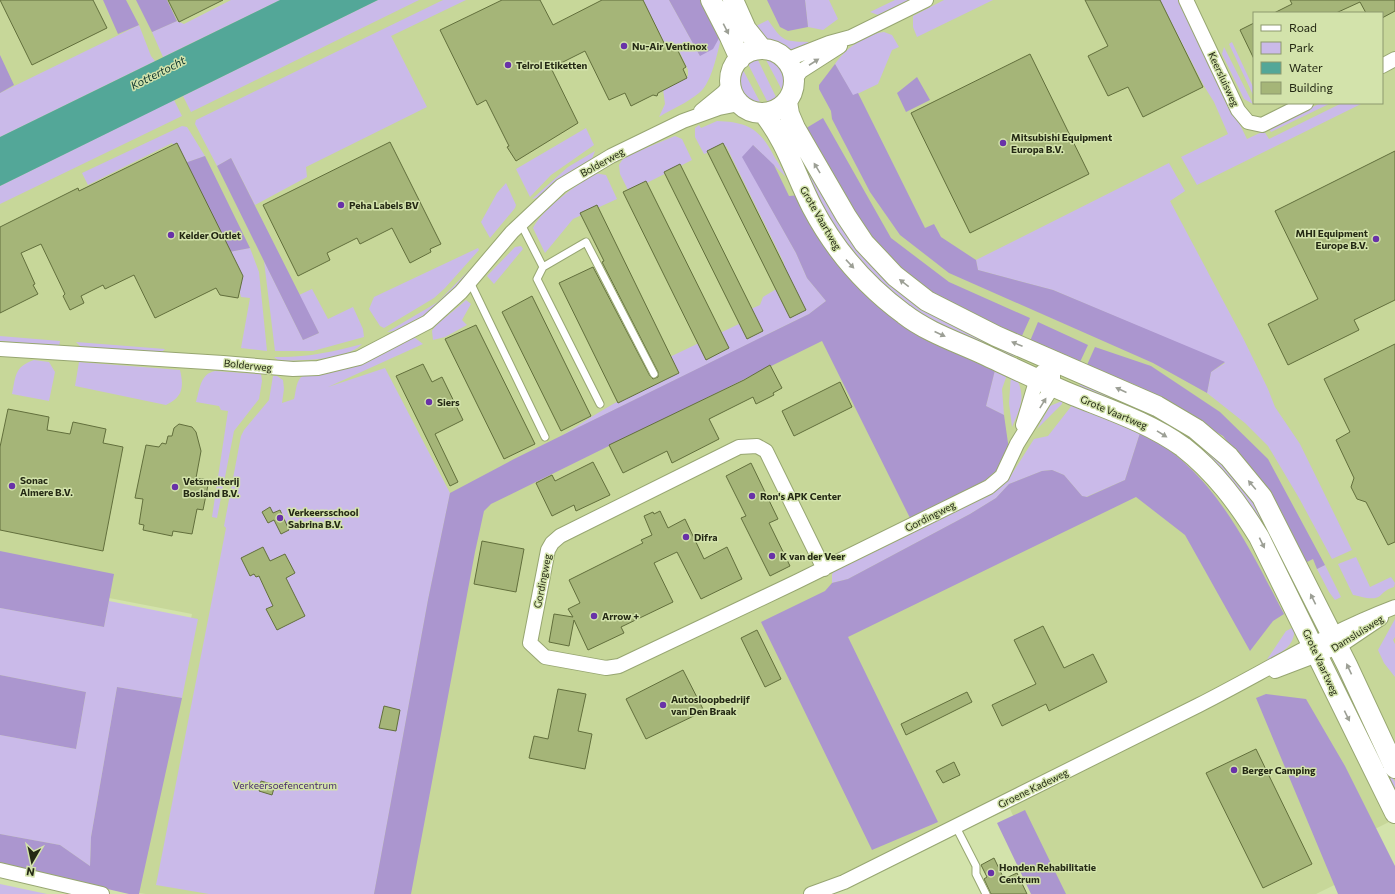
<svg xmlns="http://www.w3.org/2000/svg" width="1395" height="894" viewBox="0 0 1395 894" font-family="Commissioner,sans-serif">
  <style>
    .built { fill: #c7d799; fill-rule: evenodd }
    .green { fill: #cabae9 }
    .forest { fill: #ab96cf }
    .water { fill: #53a798 }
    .building { fill: #a5b578; stroke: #626f3c }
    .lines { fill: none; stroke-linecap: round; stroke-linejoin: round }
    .service-casing { stroke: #97a671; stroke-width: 9 }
    .minor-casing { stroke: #97a671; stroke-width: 16 }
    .secondary-casing { stroke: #97a671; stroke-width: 22 }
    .service { stroke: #fff; stroke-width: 7 }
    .minor { stroke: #fff; stroke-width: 14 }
    .secondary { stroke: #fff; stroke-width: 20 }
    .oneway { fill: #9c9f95 }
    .poi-dot { fill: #6932a8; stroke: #d3e3ab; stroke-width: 1.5 }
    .labels { text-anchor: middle; stroke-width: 3; stroke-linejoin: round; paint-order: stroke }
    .poi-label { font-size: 10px; font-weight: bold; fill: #242914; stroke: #d3e3ab; text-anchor: start }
    .street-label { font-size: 10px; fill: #242914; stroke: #d3e3ab }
    .park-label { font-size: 10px; fill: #482a6f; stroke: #d3e3ab }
    .water-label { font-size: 11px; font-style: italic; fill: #0b332d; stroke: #d3e3ab }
  </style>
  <rect width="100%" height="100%" fill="#d3e3ab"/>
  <path class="built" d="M0,0H1395V819L1353,840L1365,870L1316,894H1049L1010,809L820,894H146L132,892L192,614L0,577ZM1254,13H1382V103H1254Z"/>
  <path class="green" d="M231,0H280L163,57L152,32L177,21L184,24Z
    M378,0H419L191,112L183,96Z
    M443,0H466L391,36L427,107L306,167L307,177L255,205L231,158L217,166L195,124L196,120Z
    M643,0H669L700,56L723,31C718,48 713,82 699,93C687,103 672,109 659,117L665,104L663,89L688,76V70L676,44L667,48Z
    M805,0H829L838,19L823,30L808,27Z
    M895,0H909L878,15L870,12Z
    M944,0H993L917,37L913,27V16Z
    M1160,0H1178L1247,139L1264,131L1269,139L1342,103H1363L1197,185L1181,157L1228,134L1214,102L1204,86Z
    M768,20C783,41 782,41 808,42L809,46C783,55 770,46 752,28Z
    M139,25L151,56L155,61L0,137V93Z
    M884,32L892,35L899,47L892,50L878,84L853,96L835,64C845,49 865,34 884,32Z
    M1232,42L1254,89V97L1229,44Z
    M1224,47L1253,104L1244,99L1222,54Z
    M765,58C781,63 786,77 783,92Z
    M752,59L758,60L777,99L768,103L748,64Z
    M743,70L760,102L752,101L742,92L740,72Z
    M174,100L182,116L0,204V186Z
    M1321,103H1331L1271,132L1269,128Z
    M717,121C749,122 761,130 775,158C779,164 783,170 786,177L753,145L762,192L796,253L807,278L826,301L809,314L563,435C595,415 627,393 663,381L655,364L741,323L737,315L760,305L763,297L778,288L784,263L726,146L704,154L695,137V128L699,125L701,128Z
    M182,126L187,127L205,156L185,163L172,143L88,185L82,173Z
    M586,128L594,145L551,175L530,197L516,169Z
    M793,133L826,201L1016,352L1013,358L963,337L910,309L882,287L845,247L785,137Z
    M675,136L682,139L692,160L629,192L620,174L619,165L624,157Z
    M595,151L592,159L565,176L541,197L532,199L568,167Z
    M1169,163L1185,191L1170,201L1243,338L1268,389L1275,407L1300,444L1352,550L1332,559L1299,498L1268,446L1245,423L1207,393L1211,372L1225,363L1053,290L978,270L976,260Z
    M594,173L606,175L617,199L573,219L545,253L533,228C544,207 575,187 594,173Z
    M506,183L516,205L515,208L490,238L481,222L497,193Z
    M521,246L523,249L494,284L487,276L515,247Z
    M250,248L259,272L267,351L241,348L250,298L241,297L229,252Z
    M478,248L479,250L445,288L434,298L384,328L380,326L369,309L374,297Z
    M482,257L480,263L432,311L394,331L387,332L438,302Z
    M264,261L303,340L319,333L299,295L312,289L328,319L353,307L363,329L364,337L313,351H275Z
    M466,300L471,304L462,320L467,325L445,337L433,340L432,331C436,323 457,309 466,300Z
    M0,336L60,341L59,346L0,341Z
    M414,337L423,344L328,387L385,368L450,493L428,600L374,894H209L156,885L226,528L224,526L241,436L244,430L269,400L273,376H277L283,380L284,389L282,403L294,399C296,392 296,379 303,376C310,373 328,374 337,371C365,364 388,349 414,337Z
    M76,342L165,349L161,353L82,348Z
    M362,344C346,361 301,360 279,361L274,357C305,358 332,352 362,344Z
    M34,360L49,362L55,372L49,401L12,394C16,376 14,367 34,360Z
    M79,362L180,370C184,387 183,397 166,405L75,386Z
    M996,366L1008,372L1002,389L1004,415L986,406Z
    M215,371L261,374L262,381L259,399L234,431L217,518L212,517L228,411L221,410L219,406L196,402C200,389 200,374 215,371Z
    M1011,375L1016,377C1026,397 1021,407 1012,427L1009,403Z
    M1080,384L1159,418L1216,455L1255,499L1312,611L1307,613L1242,499L1078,389Z
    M1062,401V404L1037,429L1050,406Z
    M1073,404L1140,433L1125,480L1086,497L1082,496L1064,475L1052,470L1042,471L1009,484L996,498L970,514L848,579L832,583V575L834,569L1008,480L1034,439L1048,436Z
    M1356,557L1370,587L1391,577L1395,583L1394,587C1388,589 1385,591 1381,595C1375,602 1360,596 1353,595L1338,564Z
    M1325,565L1341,597L1335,600L1329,592L1317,569Z
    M109,601L198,619L182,698L117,687L91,837L90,866L60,845L0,834V735L76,749L86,692L0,675V608L104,627Z
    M1395,619V637L1393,640L1395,644V677L1384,663L1378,650Z
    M1292,628L1294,629C1296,647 1277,655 1264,664L1286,631Z
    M1342,670L1395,782V797L1335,675Z
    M0,884L47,894H0Z"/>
  <path class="forest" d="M103,0H126L139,25L118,34Z
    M136,0H167L177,21L152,32Z
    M669,0H706L723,31L713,49L700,56Z
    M767,0H805L808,27L788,31L780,27Z
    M0,55L14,85L0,93Z
    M835,64L853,95L858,93L925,228L934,224L941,237L976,260L978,270L1053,290L1225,362L1211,372L1207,393L1153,363L949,273L900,235L870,192L832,119L831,111L819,89V85Z
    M917,77L930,100L906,112L897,93Z
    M823,118L891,238L949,282L1030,318L1021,338L952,307L906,279L877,249L803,130Z
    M753,145L774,165L789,196L801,195L843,267L996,366L986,406L1004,415L1009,450L998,469L987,479L969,491L911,520L822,341L491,504L484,511L475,552L411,894H374L428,600L450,493L514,459L809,314L826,301L807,278L796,253L742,157Z
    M205,156L250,248L229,252L185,163Z
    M231,158L319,333L303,340L217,166Z
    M1038,322L1088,345L1080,362L1030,341Z
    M1095,347L1151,366L1220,412L1268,459L1325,565L1317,569L1313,559L1305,563L1272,501L1223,436L1138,386L1087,365Z
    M1140,433C1212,466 1249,548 1284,614L1273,621L1250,651L1185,535L1136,497L848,637L938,822L872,850L761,622L825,591L832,583L848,579L970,514L996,498L1009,484L1042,471L1052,470L1064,475L1082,496L1087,497L1125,480Z
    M0,551L114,574L104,627L0,608Z
    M0,675L86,692L76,749L0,735Z
    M117,687L182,698L139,894H129L0,864V834L60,845L90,866L91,837Z
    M1266,694L1306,699L1345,766L1395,866V894H1338L1256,698Z
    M1025,810L1066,894H1031L997,823Z"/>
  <path class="water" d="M280,0H378L0,186V137Z"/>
  <path class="building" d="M0,0H93L107,28L32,65Z
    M168,0H223L179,22Z
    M502,0H540L553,25L602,0H643L667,49L675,45L686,67L683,69L687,78L658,93L657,96L653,95L631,106L625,93L609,100L585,51L551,68L578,123L516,161L507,147L509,146L486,100L477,105L440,30Z
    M1085,0H1160L1203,87L1143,117L1128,87L1108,96L1088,56L1108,46Z
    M1290,0H1395V11L1382,18V13H1366L1360,2L1336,13H1274L1292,4Z
    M1254,23V59L1240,30Z
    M1030,54L1089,174L970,233L911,113Z
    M390,142L441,244L430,249L431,252L410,263L392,228L360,244L357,238L327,253L330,260L298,276L263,205Z
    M177,143L243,276L238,298L220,295L216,288L155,318L134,275L105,289L103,285L81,296L84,303L70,310L63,296L65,294L41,244L21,253L35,284L33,285L38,294L0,313V227L78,188L79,191Z
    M723,143L806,310L790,318L707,151Z
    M1395,151V300L1354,320L1359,330L1288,365L1268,324L1318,299L1275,211Z
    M680,164L763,331L747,339L664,172Z
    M646,181L729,348L706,360L623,192Z
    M597,205L679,373L618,403L559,283L593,267L650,376L653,379L658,377V372L602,262L604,261L580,213Z
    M532,296L591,416L561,431L502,312Z
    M476,325L535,444L504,459L445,339Z
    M1395,344V542L1388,545L1366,502L1357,499L1351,487L1354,478L1336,440L1350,432L1324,379Z
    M423,364L432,382L442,377L463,420L435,434L458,482L450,486L396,376Z
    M770,365L782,388L773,393L774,395L756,404L753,397L709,419L719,439L672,463L667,451L623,473L609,445L744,380Z
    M840,382L852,407L794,436L782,411Z
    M8,409L49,417L47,430L70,434L73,422L106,429L103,443L123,447L103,551L0,530V447Z
    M179,424L192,427L196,432L201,451L196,478L209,480L203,510L197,509L192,534L173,531L172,536L143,530L144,525L139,524L143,499L135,498L146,445L159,447L162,443L166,444L168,436H172L174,428Z
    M593,462L610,495L576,511L574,505L552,516L536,483L552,475L555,481Z
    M751,463L778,519L769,523L790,566L770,576L741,518L746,516L726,476Z
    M270,507L273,513L280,510L289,530L281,534L274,520L268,523L262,512Z
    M660,511L668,528L685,519L704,559L727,547L742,579L701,599L677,552L654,563L673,602L621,627L624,633L588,650L574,620L569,646L549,642L554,614L573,617L568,609L580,603L569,580L643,543L641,540L652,535L644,516L653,512L654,514Z
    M482,541L524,549L516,592L474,584Z
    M263,547L270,561L285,554L295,573L286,578L305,616L277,630L266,609L273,606L265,589L259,576L256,577L254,574L250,576L241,558Z
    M1043,626L1064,668L1093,654L1107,682L1049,711L1046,704L1002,726L992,705L1036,684L1014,640Z
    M757,630L781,679L765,687L741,638Z
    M683,670L704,711L646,739L626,699Z
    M558,689L586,694L578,731L592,734L585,769L529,758L534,736L548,739Z
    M967,692L972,702L906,735L901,724Z
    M384,706L400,710L396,731L379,728Z
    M1256,749L1312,864L1263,888L1206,773Z
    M954,762L960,775L943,783L936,771Z
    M261,781L275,785L272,795L259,791Z
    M994,858L1004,879L1017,873L1027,894H991L984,879L987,877L981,865Z"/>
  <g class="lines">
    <g class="service-casing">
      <path id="service" d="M521,224L543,267L586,242L654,374
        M543,267L537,279L600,404
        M470,282L545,437
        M955,825L976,866V874L986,894"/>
    </g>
    <g class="minor-casing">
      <path id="minor" d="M1186,0L1238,110L1248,122L1262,125L1306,103
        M786,60L829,43L851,37L926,0
        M1382,66L1395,59
        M795,79L801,71L840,46
        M701,111L723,93L730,85
        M0,349L223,363L293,369L318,368L359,358L428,322L461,292L512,232L561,186L611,156L683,121L719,108L739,104
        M1023,425L1037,378L1042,372
        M824,569L766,451L757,446L739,447L560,536L552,543L548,550L530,643L545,657L606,668L619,666L796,582L989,487L1002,476L1017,444L1053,386V360
        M1275,671L1338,647L1381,618
        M0,870L102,894
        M811,894L844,882C962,822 1081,765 1199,705C1264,672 1326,633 1395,607"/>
    </g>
    <g class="secondary-casing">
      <path id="secondary" d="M711,0L730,37L740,59
        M733,0L746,29L762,49
        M730 81a32 32 0 1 1 64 0a32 32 0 1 1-64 0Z
        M787,102L789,114L795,128L846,216L864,243L895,276L927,301L996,336L1157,406L1196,429L1229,457L1262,497L1347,665L1395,768
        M764,114C786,141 796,176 812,207C834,249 866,286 904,314C927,332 957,342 983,354C1013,368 1042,382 1073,395C1110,410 1150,423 1183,447C1215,472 1238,503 1259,537L1395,813"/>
    </g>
    <use href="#service" class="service"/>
    <use href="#minor" class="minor"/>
    <use href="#secondary" class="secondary"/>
  </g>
  <defs><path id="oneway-solid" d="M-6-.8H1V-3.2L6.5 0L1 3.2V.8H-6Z"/></defs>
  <g class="oneway">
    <use href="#oneway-solid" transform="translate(726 29) rotate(63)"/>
    <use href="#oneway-solid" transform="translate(814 62) rotate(-33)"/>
    <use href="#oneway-solid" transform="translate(817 168) rotate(-121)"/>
    <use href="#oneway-solid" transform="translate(850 264) rotate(47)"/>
    <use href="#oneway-solid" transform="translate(904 283) rotate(-142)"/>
    <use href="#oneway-solid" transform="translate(940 334) rotate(25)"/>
    <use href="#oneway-solid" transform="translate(1017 344) rotate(-158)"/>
    <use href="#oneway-solid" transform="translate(1121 390) rotate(-156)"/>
    <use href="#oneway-solid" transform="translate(1043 403) rotate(-58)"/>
    <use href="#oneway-solid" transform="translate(1162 434) rotate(32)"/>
    <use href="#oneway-solid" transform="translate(1252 485) rotate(-130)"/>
    <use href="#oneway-solid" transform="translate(1262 543) rotate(64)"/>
    <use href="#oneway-solid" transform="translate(1313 599) rotate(-116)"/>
    <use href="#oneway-solid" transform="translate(1349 669) rotate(-115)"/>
    <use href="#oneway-solid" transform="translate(1347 716) rotate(64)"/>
  </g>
  <g class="poi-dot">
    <circle cx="624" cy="46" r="4"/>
    <circle cx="508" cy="65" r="4"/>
    <circle cx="1003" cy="143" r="4"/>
    <circle cx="341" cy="205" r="4"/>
    <circle cx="171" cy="235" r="4"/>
    <circle cx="1376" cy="239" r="4"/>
    <circle cx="429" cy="402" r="4"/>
    <circle cx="12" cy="486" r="4"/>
    <circle cx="175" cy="487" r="4"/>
    <circle cx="752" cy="496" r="4"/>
    <circle cx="280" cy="518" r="4"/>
    <circle cx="686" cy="537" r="4"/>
    <circle cx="772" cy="556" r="4"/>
    <circle cx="594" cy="616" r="4"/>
    <circle cx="663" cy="705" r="4"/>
    <circle cx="1234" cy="770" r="4"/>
    <circle cx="991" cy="873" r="4"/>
  </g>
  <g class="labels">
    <g class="poi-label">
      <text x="632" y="50">Nu-Air Ventinox</text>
      <text x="516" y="69">Telrol Etiketten</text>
      <text x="1011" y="141">Mitsubishi Equipment<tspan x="1011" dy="12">Europa B.V.</tspan></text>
      <text x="349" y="209">Peha Labels BV</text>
      <text x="1368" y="237" text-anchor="end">MHI Equipment<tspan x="1368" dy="12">Europe B.V.</tspan></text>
      <text x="179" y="239">Kelder Outlet</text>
      <text x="437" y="406">Siers</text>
      <text x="20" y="484">Sonac<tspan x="20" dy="12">Almere B.V.</tspan></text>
      <text x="183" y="485">Vetsmelterij<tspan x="183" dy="12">Bosland B.V.</tspan></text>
      <text x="760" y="500">Ron's APK Center</text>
      <text x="288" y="516">Verkeersschool<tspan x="288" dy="12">Sabrina B.V.</tspan></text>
      <text x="694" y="541">Difra</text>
      <text x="780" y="560">K van der Veer</text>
      <text x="602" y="620">Arrow +</text>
      <text x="671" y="703">Autosloopbedrijf<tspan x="671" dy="12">van Den Braak</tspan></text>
      <text x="1242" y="774">Berger Camping</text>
      <text x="999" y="871">Honden Rehabilitatie<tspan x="999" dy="12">Centrum</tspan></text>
    </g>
    <g class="street-label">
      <text transform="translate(1224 79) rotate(65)" y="4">Keersluisweg</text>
      <text transform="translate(602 162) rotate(-29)" y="4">Bolderweg</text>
      <text transform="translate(821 218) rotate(60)" y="4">Grote Vaartweg</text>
      <text transform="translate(248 365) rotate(6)" y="4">Bolderweg</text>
      <text transform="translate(1114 412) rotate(23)" y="4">Grote Vaartweg</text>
      <text transform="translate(930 516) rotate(-27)" y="4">Gordingweg</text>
      <text transform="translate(542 581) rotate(-79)" y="4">Gordingweg</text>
      <text transform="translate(1357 633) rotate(-32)" y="4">Damsluisweg</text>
      <text transform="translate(1321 662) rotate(65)" y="4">Grote Vaartweg</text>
      <text transform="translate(1033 788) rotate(-26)" y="4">Groene Kadeweg</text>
    </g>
    <g class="park-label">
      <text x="285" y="789">Verkeersoefencentrum</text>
    </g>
    <g class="water-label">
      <text transform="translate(158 73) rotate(-27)" y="4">Kottertocht</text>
    </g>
  </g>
  <rect x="1253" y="12" width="130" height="92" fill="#d3e3ab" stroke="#8d996f"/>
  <rect x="1261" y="25" width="20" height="6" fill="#ffffff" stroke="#8d996f"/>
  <text x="1289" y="32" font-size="12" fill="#242914">Road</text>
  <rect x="1261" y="42" width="20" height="12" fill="#cabae9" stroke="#8d996f"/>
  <text x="1289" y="52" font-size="12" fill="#242914">Park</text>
  <rect x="1261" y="62" width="20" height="12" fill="#53a798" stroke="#8d996f"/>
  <text x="1289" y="72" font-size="12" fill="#242914">Water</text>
  <rect x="1261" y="82" width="20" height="12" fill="#a5b578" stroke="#8d996f"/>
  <text x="1289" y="92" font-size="12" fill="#242914">Building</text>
  <g transform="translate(32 862) rotate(189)" stroke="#d3e3ab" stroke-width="3" paint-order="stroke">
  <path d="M0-3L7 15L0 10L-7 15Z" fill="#242914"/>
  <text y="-6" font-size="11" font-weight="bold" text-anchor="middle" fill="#242914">N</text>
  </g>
</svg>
